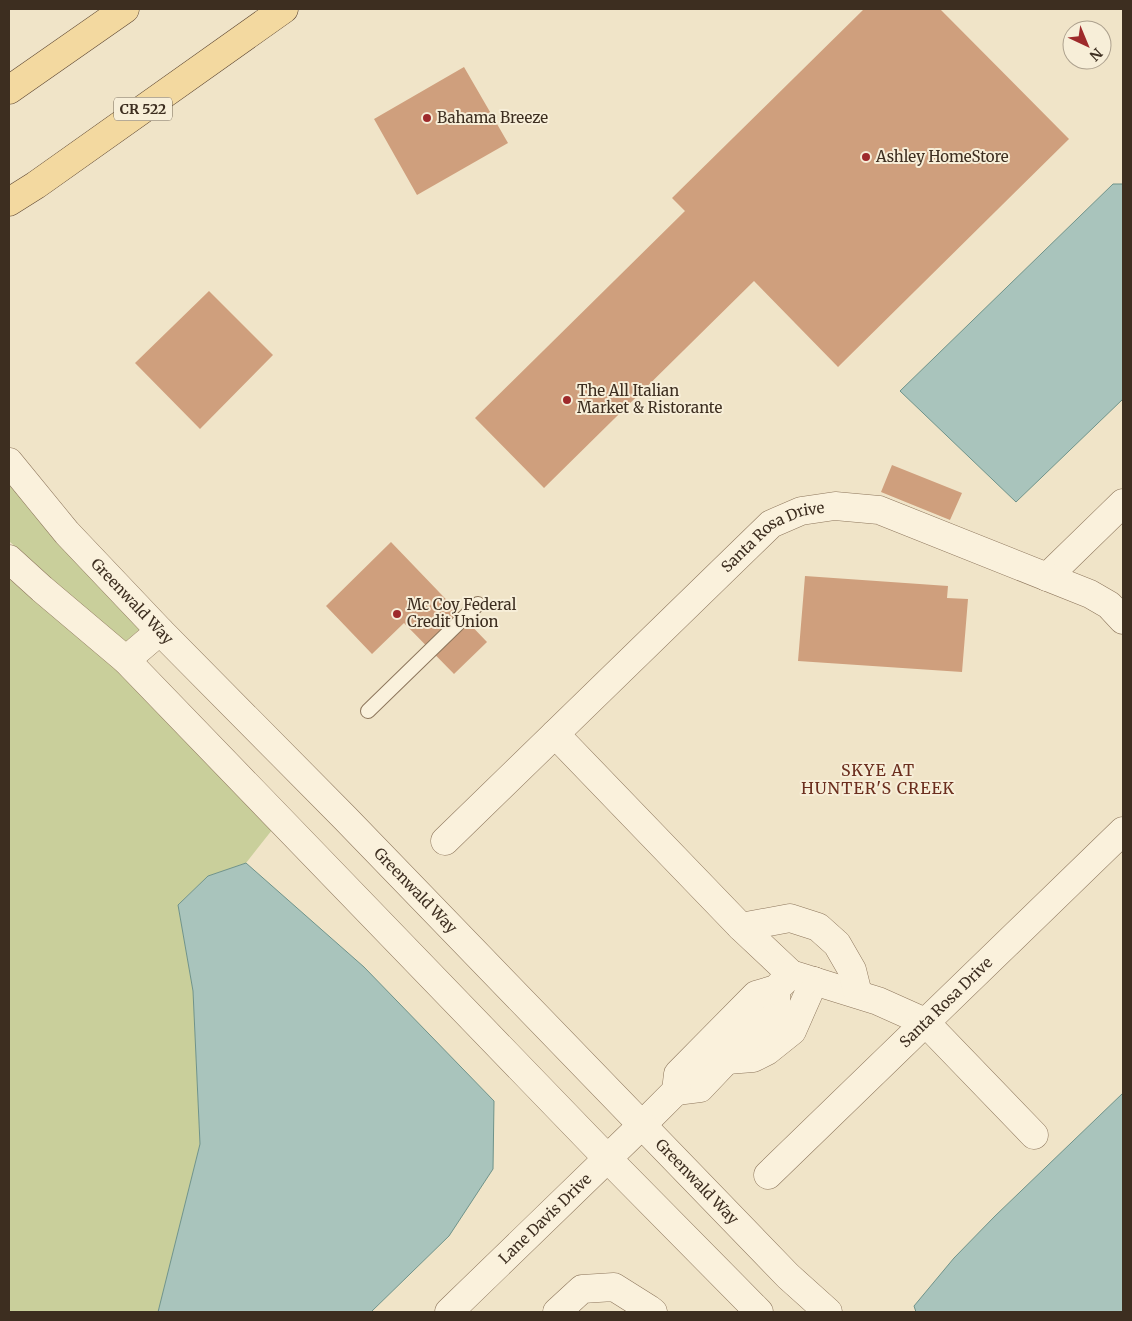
<svg xmlns="http://www.w3.org/2000/svg" width="1132" height="1321" viewBox="0 0 1132 1321" font-family="Merriweather,serif">
  <style>
    .green { fill: #c9cf9b }
    .water { fill: #a9c4bc; stroke: #6f938a }
    .building { fill: #cf9f7d }
    .lines { fill: none; stroke-linecap: round; stroke-linejoin: round }
    .service-casing { stroke: #8d765c; stroke-width: 16 }
    .minor-casing { stroke: #8d765c; stroke-width: 29 }
    .tertiary-casing { stroke: #8d765c; stroke-width: 29 }
    .primary-casing { stroke: #5b4430; stroke-width: 29 }
    .service { stroke: #faf1dc; stroke-width: 14 }
    .minor { stroke: #faf1dc; stroke-width: 28 }
    .tertiary { stroke: #faf1dc; stroke-width: 28 }
    .primary { stroke: #f3d9a0; stroke-width: 28 }
    .poi-dot { fill: #9e2a2b; stroke: #f7eed8; stroke-width: 2 }
    .labels { text-anchor: middle; stroke-width: 4; stroke-linejoin: round; paint-order: stroke }
    .shield { fill: #f7eed8; stroke: #756857; stroke-width: 1 }
    .shield-label { font-size: 14px; font-weight: bold; fill: #3d2e20 }
    .poi-label { font-size: 15px; fill: #3d2e20; stroke: #f7eed8; text-anchor: start }
    .street-label { font-size: 15px; fill: #3d2e20; stroke: #f7eed8 }
    .neighbourhood-label { font-size: 16px; letter-spacing: 1px; fill: #6b2e1e; stroke: #f7eed8 }
  </style>
  <rect width="100%" height="100%" fill="#f0e4c8"/>
  <path class="green" d="M9,483L140,629L125,642L50,579L9,541Z
    M9,576L117,670L272,830L246,863L208,876L178,905L193,991L200,1144L158,1312H9Z"/>
  <path class="water" d="M1113,184H1123V399L1016,502L900,391Z
    M246,863L364,967L494,1101L493,1169L449,1236L371,1312H158L200,1144L193,991L178,905L208,876Z
    M1123,1093V1312H916L914,1306L954,1258L995,1216Z"/>
  <path class="building" d="M864,9H940L1069,139L838,367L754,281L544,488L475,418L685,211L672,198Z
    M464,67L508,143L417,195L374,119Z
    M209,291L273,355L200,429L135,363Z
    M892,465L962,493L950,520L881,492Z
    M391,542L487,642L454,674L404,623L372,654L326,606Z
    M805,576L948,586L947,598L968,599L962,672L798,661Z"/>
  <g class="lines">
    <g class="service-casing">
      <path id="service" d="M368,711L478,604"/>
    </g>
    <g class="minor-casing">
      <g id="minor">
        <path d="M1047,577L1123,503"/>
        <path d="M126,660L160,631"/>
        <path d="M555,734L741,927L791,974L878,1001L925,1022L1034,1135"/>
        <path id="s1" d="M445,841L771,524L801,511L835,506L879,510L1090,594L1109,605L1123,620"/>
        <path d="M741,927L790,918L818,927L837,944L852,970L858,994"/>
        <path d="M727,1060L753,1058L767,1051L792,1031L814,981"/>
        <path d="M676,1091L700,1088L776,1008V989"/>
        <path id="s2" d="M768,1175L1123,831"/>
        <path id="s3" d="M449,1312L642,1125L676,1091L678,1074L756,995L776,989L791,974"/>
        <path d="M557,1312L582,1289L614,1287L649,1309L653,1312"/>
      </g>
    </g>
    <g class="tertiary-casing">
      <g id="tertiary">
        <path id="s4" d="M9,462L67,533L160,631L345,818L788,1276L828,1312"/>
        <path d="M9,559L42,589L126,660L607,1158L759,1312"/>
      </g>
    </g>
    <g class="primary-casing">
      <path id="primary" d="M9,90L125,9
        M9,202L36,185L284,9"/>
    </g>
    <use href="#service" class="service"/>
    <use href="#minor" class="minor"/>
    <use href="#tertiary" class="tertiary"/>
    <use href="#primary" class="primary"/>
  </g>
  <g class="poi-dot">
    <circle cx="427" cy="118" r="5"/>
    <circle cx="866" cy="157" r="5"/>
    <circle cx="567" cy="400" r="5"/>
    <circle cx="397" cy="614" r="5"/>
  </g>
  <g class="labels">
    <rect class="shield" x="114" y="97.5" width="58" height="23" rx="4"/>
    <g class="shield-label">
      <text x="143" y="114">CR 522</text>
    </g>
    <g class="poi-label">
      <text x="437" y="123">Bahama Breeze</text>
      <text x="876" y="162">Ashley HomeStore</text>
      <text x="577" y="396">The All Italian<tspan x="577" dy="17">Market &amp; Ristorante</tspan></text>
      <text x="407" y="610">Mc Coy Federal<tspan x="407" dy="17">Credit Union</tspan></text>
    </g>
    <g class="street-label">
      <text dy="5" stroke="none"><textPath href="#s1" startOffset="450">Santa Rosa Drive</textPath></text>
      <text dy="5" stroke="none"><textPath href="#s4" startOffset="186">Greenwald Way</textPath></text>
      <text dy="5" stroke="none"><textPath href="#s4" startOffset="591">Greenwald Way</textPath></text>
      <text dy="5" stroke="none"><textPath href="#s2" startOffset="248">Santa Rosa Drive</textPath></text>
      <text dy="5" stroke="none"><textPath href="#s4" startOffset="996">Greenwald Way</textPath></text>
      <text dy="5" stroke="none"><textPath href="#s3" startOffset="134">Lane Davis Drive</textPath></text>
    </g>
    <g class="neighbourhood-label">
      <text x="878" y="776">SKYE AT<tspan x="878" dy="18">HUNTER'S CREEK</tspan></text>
    </g>
  </g>
  <rect width="1132" height="1321" fill="none" stroke="#3d2e20" stroke-width="20"/>
  <g transform="translate(1087 45) rotate(136)"><circle r="24" fill="#f7eed8" stroke="#ada18e"/>
  <path d="M0-4L9 19L0 12L-9 19Z" fill="#9e2a2b"/>
  <text y="-8" font-size="14" font-weight="bold" text-anchor="middle" fill="#3d2e20">N</text>
  </g>
</svg>
